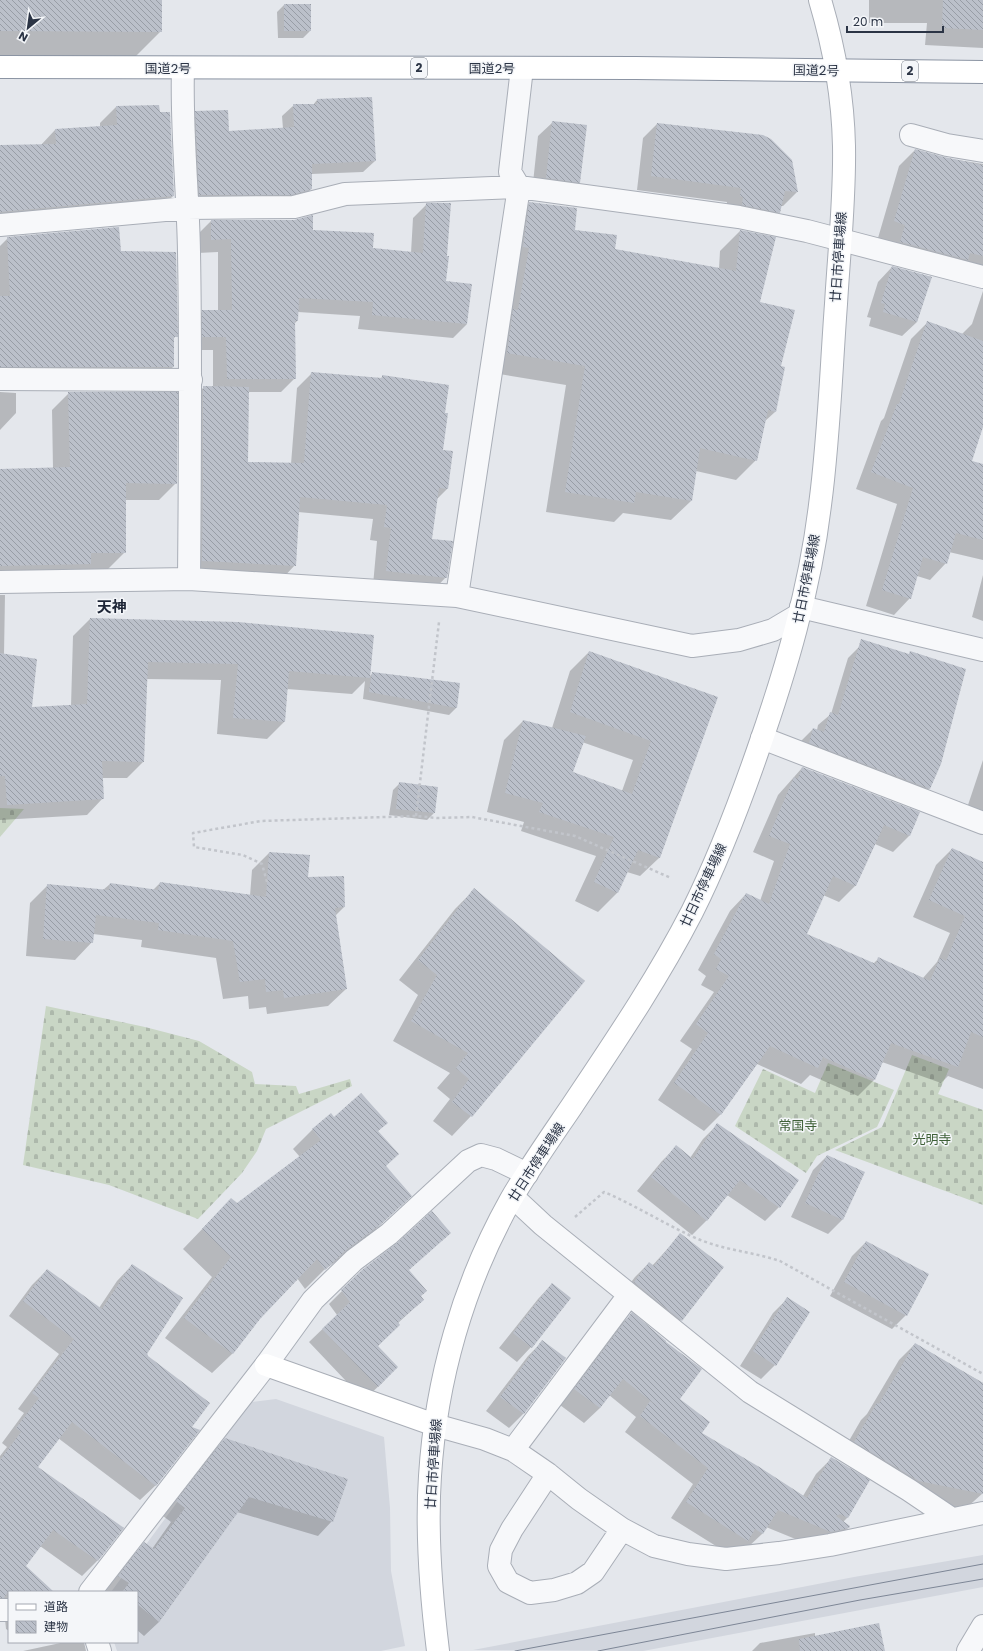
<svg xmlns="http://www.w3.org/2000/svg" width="983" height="1651" viewBox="0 0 983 1651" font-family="Poppins,'Noto Sans JP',sans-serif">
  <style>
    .built { fill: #d2d6de }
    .cemetery { fill: url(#cemetery-stones) }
    .shadow { fill: #0003; fill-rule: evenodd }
    .building { fill: url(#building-back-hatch) }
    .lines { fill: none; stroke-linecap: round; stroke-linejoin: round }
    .street-casing { stroke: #a9aeb7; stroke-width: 24 }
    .secondary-casing { stroke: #a9aeb7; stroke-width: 24 }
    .highway-casing { stroke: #8b94a3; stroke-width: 24 }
    .path { stroke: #c2c5cb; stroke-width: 2.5; stroke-dasharray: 3 3; stroke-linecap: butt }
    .street { stroke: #f7f8fa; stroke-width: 22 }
    .secondary { stroke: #fff; stroke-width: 22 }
    .highway { stroke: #fff; stroke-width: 22 }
    .tram { stroke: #7d8696; stroke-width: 1 }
    .labels { text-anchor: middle; stroke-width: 3; stroke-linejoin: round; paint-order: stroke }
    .shield { fill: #f4f6f9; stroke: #676e7b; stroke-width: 1 }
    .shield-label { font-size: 12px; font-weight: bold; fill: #2b3445 }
    .street-label { font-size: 13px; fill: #2b3445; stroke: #f4f6f9 }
    .park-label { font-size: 13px; fill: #3f6138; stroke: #f4f6f9 }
    .quarter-label { font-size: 15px; font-weight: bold; fill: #1d2536; stroke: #f4f6f9 }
  </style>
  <defs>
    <pattern id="cemetery-stones" width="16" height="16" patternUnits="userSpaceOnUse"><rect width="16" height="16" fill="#c9d6c5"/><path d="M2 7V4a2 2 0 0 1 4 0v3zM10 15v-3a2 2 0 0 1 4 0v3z" fill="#adb8ab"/></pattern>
    <pattern id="building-back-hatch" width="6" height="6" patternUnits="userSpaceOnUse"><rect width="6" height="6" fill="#bbc0ca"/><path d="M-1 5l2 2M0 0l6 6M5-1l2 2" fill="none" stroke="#989da6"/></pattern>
  </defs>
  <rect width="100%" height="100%" fill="#e4e7ec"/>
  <path class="built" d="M276,1399L384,1437L390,1508L391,1571L405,1646L381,1651H117L114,1642H137V1592H111L251,1402Z
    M983,1555V1587L643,1651L473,1650L854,1577Z"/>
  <path class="cemetery" d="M0,808L24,809L0,837Z
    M46,1006L145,1027L199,1041L252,1072L255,1084L296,1086L299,1094L350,1079L352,1086L266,1129L257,1151L242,1173L198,1219L109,1185L23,1165Z
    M912,1055L949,1069L938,1094L983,1110V1205L835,1150L882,1127Z
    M828,1063L894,1090L877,1127L817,1156L806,1173L735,1126L763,1069L815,1093Z"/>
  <path class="shadow" d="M0,0H161V31L135,57H0Z
    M869,0H983V48L925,45L927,23H869Z
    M284,5L310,31L303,38H278L277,12Z
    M317,100L375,161L363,172L311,174V189L300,201L188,206L184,123L196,112L228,132L283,129L282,116L294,105H313Z
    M116,107L173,196L156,213L0,227V146H40L55,130L100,127V123Z
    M553,122L579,182L565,197L532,192L538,136Z
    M657,124L791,160L797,192L783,206H781L779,212L765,227L726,210L727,202L637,190L643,138Z
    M915,150L945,158L983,164V286L884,259L890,241L878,238L899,166Z
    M530,203L574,231L614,250L719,269L720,251L740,231L759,303L780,367L784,368L775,412L764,422L756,460L736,480L696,471L691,501L671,520L623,513L614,522L546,512L566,385L487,372L510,223Z
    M427,204L445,282L467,324L453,338L358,329L360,316L298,312L297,321L294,324L295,378L281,392H248L247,463L291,464L297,388L311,374L380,379L383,376L444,413L442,451L447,489L436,500L431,540L446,577L432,592L373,585L377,541L370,540L373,519L298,512L295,565L281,580L188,575L189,402L203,388H213V350H189V325L203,311H218V252L198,253L197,235L211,221L312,231L372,249L411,253L413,218Z
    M8,238L120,252L176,336L173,339V367L156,384L0,383V246Z
    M892,267L931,277L917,322L902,336L869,326L871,318L867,317L878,282Z
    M983,291V411L971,461L983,465V560L949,552L946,563L930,580L917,576L910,598L894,615L866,606L897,504L856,489L881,421L884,418L911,339L927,323L962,334L972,324Z
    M0,392L16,393V413L0,430Z
    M69,393L176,483L159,500H125V552L108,569H84L73,581L0,582V470L53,469L52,410Z
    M983,575V621L972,617Z
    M0,595H5L4,655L31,708L71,706L73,636L90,619L369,677L373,673L459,684L456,708L449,715L363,699L365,681L352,694L287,689L284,722L267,739L217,734L221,680L146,679L143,762L127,778H102L103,798L87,815L0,820Z
    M860,646L929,789L917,801L797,755L801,741L813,729L817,730L818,725L831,714L848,658Z
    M589,652L717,698L659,858L640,876L627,872L617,893L598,912L575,901L596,856L521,831L524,822L487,812L504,740L523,721L552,728L570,671ZM582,742L633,760L622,791L572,772Z
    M983,760V823L964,817Z
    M802,768L919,813L909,836L893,852L875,844L855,886L839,902L823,895L805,934L873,964L879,958L923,978L937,962L950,933L913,917L936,865L952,849L983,863V1089L948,1076L941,1083L882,1062L874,1080L858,1096L810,1075L801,1084L757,1064L720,1115L704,1131L658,1100L692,1049L680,1041L714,992L701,985L706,976L698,970L730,911L746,894L760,901L774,861L753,852L778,795Z
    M400,783L434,813L427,820L389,815L393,790Z
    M269,853L307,878L344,907L335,916L346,989L328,1006L267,1014L266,1007L249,1009L248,996L223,999L216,958L141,947L142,940L93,934L92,942L75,960L26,956L30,903L47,886L103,890L110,884L153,890L160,883L250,896L252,870Z
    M474,890L471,1116L452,1136L433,1121L450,1099L437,1088L450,1073L393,1041L418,995L399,980L455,909Z
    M334,1118L386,1123L378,1131L385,1167L411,1196L360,1244L324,1270L305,1289L297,1278L259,1318L232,1354L212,1373L165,1338L212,1277L183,1249L231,1199L237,1204L300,1157L293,1149L313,1129Z
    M718,1124L779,1207L765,1221L727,1195L706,1221L692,1235L637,1191L662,1161L676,1147L690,1158L703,1139Z
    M827,1156L842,1220L828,1234L791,1217L813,1170Z
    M680,1235L722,1267L681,1320L667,1335L620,1297L635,1277L649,1263L652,1266Z
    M866,1242L906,1315L892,1329L830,1296L852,1256Z
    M132,1265L146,1354L191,1428L156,1485L140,1500L58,1438L36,1467L122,1528L97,1561L82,1576L40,1546L25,1566L50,1592H9V1631L6,1629L5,1619L0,1614V1456L7,1447L2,1443L24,1413L18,1409L59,1354L9,1316L32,1285L47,1270L99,1308L117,1281Z
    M363,1270L420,1296L423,1300L398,1323L377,1347L384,1381L364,1400L309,1342L337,1315L329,1304Z
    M552,1284L531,1347L517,1362L499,1348L538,1299Z
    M787,1299L775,1365L761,1379L740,1366L773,1313Z
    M632,1314L679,1399L700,1433L803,1496L816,1474L832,1458L848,1517L843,1522L848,1528L832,1543L815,1547L766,1527L762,1534L746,1549L741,1546L732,1556L671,1518L693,1484L625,1432L636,1417L609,1395L600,1408L584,1423L560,1405L616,1329Z
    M542,1342L565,1358L523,1414L509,1428L486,1411L528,1356Z
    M915,1344L983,1383V1493L964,1510L902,1497L839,1458L861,1420L867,1414L899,1360Z
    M225,1439L332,1521L318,1536L237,1512L159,1622L144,1636L137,1630V1592H107L105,1590L130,1558L144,1544L152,1549L171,1522L163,1516L211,1454Z
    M815,1633V1636L884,1651H752L760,1643Z
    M65,1642H84L86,1651H23Z"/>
  <path class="building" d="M0,0H162V32L0,31Z
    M943,0H983V30L942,28Z
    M284,4H311V31H284Z
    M372,97L376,161L312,164V189L292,195H199L195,111L228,110L229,131L294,127L293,104H317V99Z
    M159,105L160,112H170L174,196L0,212V145L56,144L55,129L117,125L116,106Z
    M552,121L587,125L580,183L546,178Z
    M657,123L763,135L771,139L792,160L798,192L785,191L780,213L742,205L743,197L740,196L741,188L651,176Z
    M915,149L944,157L983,165V256L970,253L968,260L900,242L905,225L894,221Z
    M529,202L577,208L575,230L617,235L615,249L736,271L740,230L776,237L760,302L795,310L781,366L785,367L776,412L768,410L757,461L700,448L692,501L636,492L634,503L565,492L585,366L507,353L513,309L518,310L529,248L523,247Z
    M426,203H451L447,256H449L446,281L472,284L467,324L372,315L373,302L299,298L298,321H295L296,379H227L226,337H202V310H232L231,239L211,240V220H294L313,215V230L374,233L373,248L423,253Z
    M119,227L121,251L176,252L178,337H174V367H0V296H10L7,237Z
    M892,266L932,277L917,322L883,312L885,304L881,303Z
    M927,321L983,341V427L972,461L983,464V540L956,533L947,564L923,557L911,599L882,590L913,488L871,472L897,404H899Z
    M311,372L382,378V375L449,385L445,413H448L443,450L453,451L448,489L439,488L432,539L453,541L447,578L386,571L391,528L384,527L387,505L300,497L296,566L202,561L203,484V386L249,387L248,462L304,463Z
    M68,392H178L177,484L126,483V553H91V564L0,566V469L70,467Z
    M90,618L238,622L374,635L370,678L289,671L285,722L233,718L238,664L148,662L144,762L102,761L104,799L7,805L5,776H0V653L37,659L32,707L87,704Z
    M861,639L909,654L910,651L966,669L941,764L930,789L809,743L813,728L824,732L830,712L838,715Z
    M589,651L718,697L660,858L638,850L618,893L594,882L614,837L539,812L543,803L505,793L523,720L586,736L573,772L632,794L651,741L570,712Z
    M372,672L460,683L457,708L369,692Z
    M802,767L920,812L910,836L884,825L856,886L833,876L807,934L876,964L878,957L930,981L940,958L946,961L965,916L929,900L952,848L983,862V1037L971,1032L958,1067L891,1043L875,1080L823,1057L818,1068L770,1046L721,1115L674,1083L708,1033L696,1024L729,976L716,969L721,959L714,954L746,893L769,904L790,844L769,836L794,777L798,779Z
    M399,782L438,787L435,813L396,809Z
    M269,852L310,855L308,877L344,876L345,907L335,908L347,989L284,998L283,990L266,992L265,979L240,982L233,941L158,930L159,923L96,915L93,943L43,939L47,884L109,890L110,883L158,890L160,882L266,897Z
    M474,888L585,981L472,1117L452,1102L469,1079L456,1068L468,1053L411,1021L437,975L418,960Z
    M361,1093L388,1123L378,1131L399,1154L386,1166L412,1196L381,1224L345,1251L325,1270L317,1259L260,1319L233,1354L184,1318L231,1257L202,1229L231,1198L237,1203L321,1140L312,1129L331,1113L334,1117Z
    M717,1123L799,1180L780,1208L740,1180L707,1221L651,1177L676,1145L693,1159Z
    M827,1155L865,1172L843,1220L805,1203Z
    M432,1211L451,1233L409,1270L427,1291L421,1296L424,1300L398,1322L400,1325L378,1346L398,1367L378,1387L322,1329L350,1302L341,1290L362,1270L397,1243Z
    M680,1233L724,1267L682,1321L634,1282L649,1262L654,1266Z
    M866,1241L929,1274L907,1316L844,1282Z
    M132,1264L183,1298L147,1354L148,1355V1356L210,1403L192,1427L200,1430L156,1486L72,1422L38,1467L124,1528L98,1561L53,1530L26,1566L54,1592H8L4,1598H0V1460L21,1432L16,1428L39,1398L32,1393L74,1339L23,1301L47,1269L102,1309Z
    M552,1283L571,1298L532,1348L513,1333Z
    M787,1297L810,1312L776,1366L753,1351Z
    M632,1312L666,1341V1342L702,1369L680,1399L710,1422L702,1433L761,1468L807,1498L831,1457L870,1480L848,1518L840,1514L836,1516L850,1526L849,1528L831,1532L778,1510L763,1534L755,1529L748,1541L686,1502L708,1468L640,1416L650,1401L656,1405L623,1379L600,1408L574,1389Z
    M542,1340L566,1358L524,1414L500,1397Z
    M915,1343L983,1383V1494L919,1481L854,1442L877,1403L879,1404Z
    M225,1438L348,1479L333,1522L249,1497L159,1622L137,1604V1592H122L129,1583L118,1576L144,1542L154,1549L185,1508L176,1501Z
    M879,1623L885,1651H800L799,1639Z"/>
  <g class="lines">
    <g class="street-casing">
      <path id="street" d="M183,68C181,129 188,191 189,252C191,361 190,470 189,579
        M911,135L947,145L983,151
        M0,225L187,208L294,207L345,194L519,187L739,217L807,231L983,277
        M0,379L191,380
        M0,582L189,579L457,596L692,646L739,640L773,630L800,614
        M457,596L519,187L510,172L522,68
        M801,607L983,650
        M762,738L983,823
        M513,1197L543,1225L750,1392L909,1490L952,1519
        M435,1425L485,1439L513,1450L548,1474L579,1499L622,1529L654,1546L688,1554L726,1559L779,1553L830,1545L983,1513
        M513,1450L629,1295
        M548,1474L512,1529L501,1550L499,1566L508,1582L530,1593L554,1590L577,1583L593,1572L622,1529
        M90,1592L266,1365L313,1300L354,1260L389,1234L468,1161L481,1155L496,1159L527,1174
        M0,1610H9
        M97,1642L100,1651
        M968,1651L983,1626"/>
    </g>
    <g class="secondary-casing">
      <path id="secondary" d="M266,1365L435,1425
        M438,1651C431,1594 426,1534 430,1476C436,1380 463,1285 510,1201C529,1168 551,1137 572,1106C614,1043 657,980 692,912C718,860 739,805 758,750C786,670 810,589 820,505C829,438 831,371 836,304C839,252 845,199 844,146C843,97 834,47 820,0"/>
    </g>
    <g class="highway-casing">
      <path id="highway" d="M0,67L636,68L983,72"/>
    </g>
    <path class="path" d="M416,816L439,622
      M267,882L262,864L243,855L194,847L193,833L261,821L416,816L437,818L472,817L575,836L671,878
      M575,1217L604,1192C637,1206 666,1225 698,1239C724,1250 753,1252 780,1261L983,1374"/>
    <use href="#street" class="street"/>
    <use href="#secondary" class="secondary"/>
    <use href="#highway" class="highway"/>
    <path class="tram" d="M515,1651L983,1564
      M598,1651L860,1600L983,1579"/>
  </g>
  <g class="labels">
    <g class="shield">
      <rect x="411" y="58" width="16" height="20" rx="3"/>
      <rect x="902" y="61" width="16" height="20" rx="3"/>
    </g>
    <g class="shield-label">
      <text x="419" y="72">2</text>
      <text x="910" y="75">2</text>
    </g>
    <g class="street-label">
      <text x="168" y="73">国道2号</text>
      <text x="492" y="73">国道2号</text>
      <text transform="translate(816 70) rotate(1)" y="5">国道2号</text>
      <text transform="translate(838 257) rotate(-86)" y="5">廿日市停車場線</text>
      <text transform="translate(806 579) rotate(-79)" y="5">廿日市停車場線</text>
      <text transform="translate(703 885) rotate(-65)" y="5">廿日市停車場線</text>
      <text transform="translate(536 1162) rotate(-57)" y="5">廿日市停車場線</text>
      <text transform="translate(433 1464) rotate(-86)" y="5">廿日市停車場線</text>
    </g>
    <g class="park-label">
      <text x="798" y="1130">常国寺</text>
      <text x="932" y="1144">光明寺</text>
    </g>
    <g class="quarter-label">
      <text x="112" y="612">天神</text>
    </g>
  </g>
  <rect x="8" y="1591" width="130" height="52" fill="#f4f6f9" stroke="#a4a8b1"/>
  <rect x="16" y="1604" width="20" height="6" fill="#ffffff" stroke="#a4a8b1"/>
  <text x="44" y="1611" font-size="12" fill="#2b3445">道路</text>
  <rect x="16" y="1621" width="20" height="12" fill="url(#building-back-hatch)" stroke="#a4a8b1"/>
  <text x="44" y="1631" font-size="12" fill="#2b3445">建物</text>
  <g transform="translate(28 28) rotate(209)" stroke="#f4f6f9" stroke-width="3" paint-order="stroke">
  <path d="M0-3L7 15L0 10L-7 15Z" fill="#2b3445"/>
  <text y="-6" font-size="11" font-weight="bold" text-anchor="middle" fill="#2b3445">N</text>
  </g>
  <path d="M847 26v6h96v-6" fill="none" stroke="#2b3445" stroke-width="2"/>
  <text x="853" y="26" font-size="12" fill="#2b3445" stroke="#f4f6f9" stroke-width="3" paint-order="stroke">20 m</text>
</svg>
